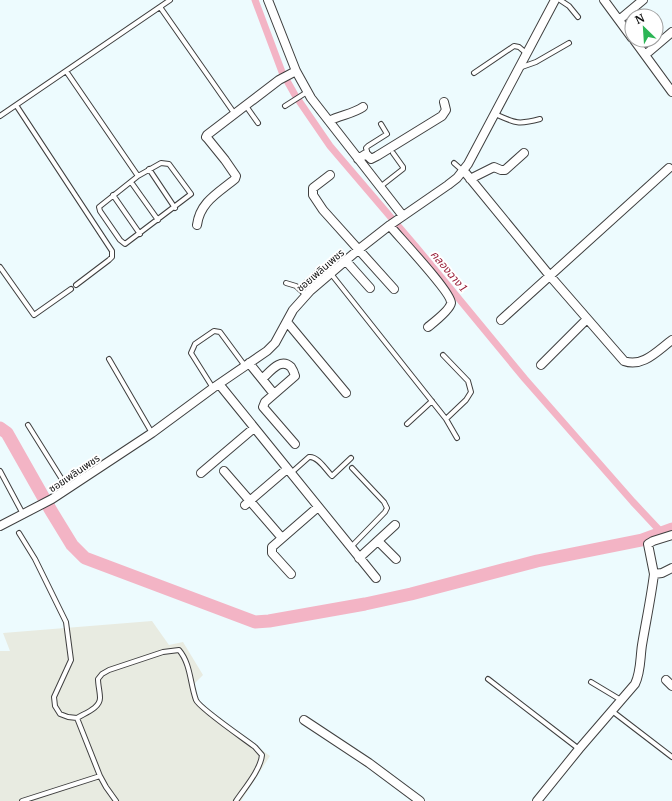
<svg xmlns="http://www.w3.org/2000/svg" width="672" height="801" viewBox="0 0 672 801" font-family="Merriweather,'Noto Sans Thai',serif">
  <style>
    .industrial { fill: #e8ebe1 }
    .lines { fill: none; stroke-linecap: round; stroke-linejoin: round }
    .canal { stroke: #f3b4c5; stroke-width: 7 }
    .river { stroke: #f3b4c5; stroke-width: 13 }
    .lane-casing { stroke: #3f3f3f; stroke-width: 6 }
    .street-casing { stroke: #3f3f3f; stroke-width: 10 }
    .lane { stroke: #fff; stroke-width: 4 }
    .street { stroke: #fff; stroke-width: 8 }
    .labels { text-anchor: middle; stroke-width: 4; stroke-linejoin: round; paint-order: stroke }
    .street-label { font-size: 10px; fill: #0c0c0c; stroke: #fff }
    .water-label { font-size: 11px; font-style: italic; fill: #971c36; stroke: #fff }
  </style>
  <rect width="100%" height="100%" fill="#edfbfe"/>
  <path class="industrial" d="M152,621L169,645L183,642L203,675L194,684L198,703L270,756L241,801H0V651H10L3,633Z"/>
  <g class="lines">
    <path class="canal" d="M255,0L282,72L295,95L330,146L417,248L525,379L633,502L662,533"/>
    <path class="river" d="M0,428L7,433L50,509L72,545L85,558L255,622L269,621L365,604L411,594L537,561L642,540L672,529"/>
    <g class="lane-casing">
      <path id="lane" d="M560,0L569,6L578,17
        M160,7L232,110
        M519,68L536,62L569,43
        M66,71L138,176L99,207L100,211L120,240L125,244L191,194L169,164L161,163L138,176
        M474,73L514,46L519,47L526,53
        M16,105L112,251V257L109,260L76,285
        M246,106L258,123
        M285,106L307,92
        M495,114C515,123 518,125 540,119
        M0,116L170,0
        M366,154L367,151L366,148L368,146L387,134L381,124
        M454,163L463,171
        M149,169L175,208
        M131,182L158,220
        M380,187L403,169V167L393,153
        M113,195L140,234
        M0,267L34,315L71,289
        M286,283L296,286L306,295
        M299,289L322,268H325L328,270L446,419L457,438
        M443,355L468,381L471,392L466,400L446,419
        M109,359L152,433
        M213,388L191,353L195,344L214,331L220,332L245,366
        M407,424L432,401
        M28,425L68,489
        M0,471L23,514
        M291,473L309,457C318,456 326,470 332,476L351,458
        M19,533L35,559L66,622L71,660L54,697L55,706L60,714L68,717L77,718
        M351,547L385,512L387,508L384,502L352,468
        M488,679L579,749
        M591,682L621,700
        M612,711L672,757
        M100,776L77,718C85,713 100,708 100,698C100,692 98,685 98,679L102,674L109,670L163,652L179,650C191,664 190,684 196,700C199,708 246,740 255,747L262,755C261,769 244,789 236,801
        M22,801L100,776L106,787L116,801"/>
    </g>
    <g class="street-casing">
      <path id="street" d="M268,0L296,71L311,98L403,216
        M604,0L632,38
        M619,20L643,0
        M634,40L672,92
        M645,55L672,32
        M329,121C340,115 353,114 363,107
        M358,159L366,154L371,159L377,156L442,116L446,110L444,102
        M464,171L550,276L624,361C643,368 658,350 672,340
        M330,175L313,188V195L323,210L394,289
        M470,179L494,167L501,170H505L524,153
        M197,225C200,202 218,193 235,179L236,176L225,160L208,139L206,137L207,135L279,80L296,71
        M390,226C399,237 452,293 451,303C450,310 433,323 428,327
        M346,261L370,288
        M501,320L669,168
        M287,322L346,393
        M249,363L274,394
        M541,365L587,319
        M262,379C270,372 280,357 291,367C293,370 294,372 295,376L265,402L263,407L295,444
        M219,384L376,578
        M224,471L282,538
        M201,473L254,428
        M245,505L287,469
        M0,526L52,499L152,433L213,388L267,351L275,343L293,310L310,291L358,250L390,225L448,185L457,178L468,164L555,0
        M378,541L396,559
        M359,558L395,525
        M291,574L272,553V547L318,507
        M654,574L648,544L653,541L672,535
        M666,680L672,686
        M304,720L369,763L420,801
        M537,801L579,749L635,684C641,672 640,658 642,645C646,621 651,598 654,574L662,573L672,568"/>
    </g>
    <use href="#lane" class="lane"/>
    <use href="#street" class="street"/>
  </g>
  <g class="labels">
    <g class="street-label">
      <text transform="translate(320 270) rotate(-41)" y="4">ซอยเพลินเพชร</text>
      <text transform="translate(74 473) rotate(-34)" y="4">ซอยเพลินเพชร</text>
    </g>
    <g class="water-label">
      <text transform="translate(449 271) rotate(50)" y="4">คลองฉาง 1</text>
    </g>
  </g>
  <g transform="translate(644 28) rotate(335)"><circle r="19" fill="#ffffff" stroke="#9e9e9e"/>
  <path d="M0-3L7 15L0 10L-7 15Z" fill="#2cb555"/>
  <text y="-6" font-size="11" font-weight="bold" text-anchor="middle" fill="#0c0c0c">N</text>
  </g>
</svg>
